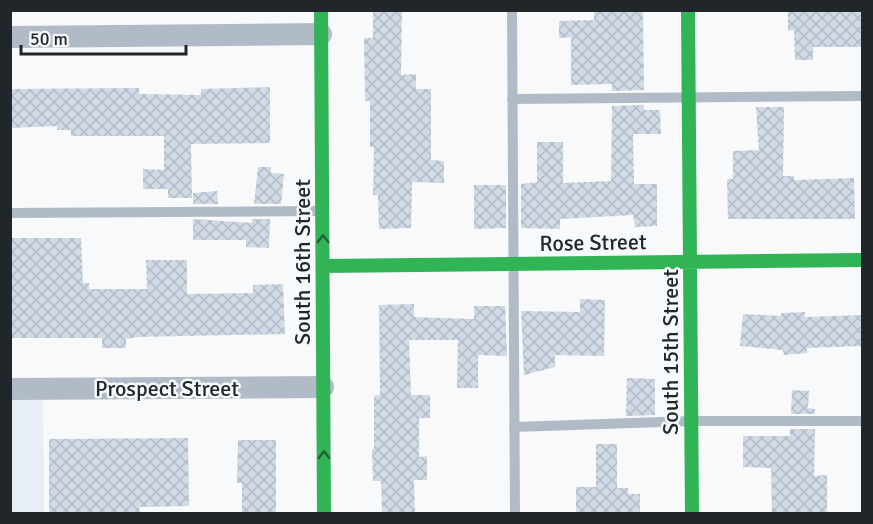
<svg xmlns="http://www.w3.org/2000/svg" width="873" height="524" viewBox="0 0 873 524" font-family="Signika,sans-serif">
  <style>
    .built { fill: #e7eef6 }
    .building { fill: url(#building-cross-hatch) }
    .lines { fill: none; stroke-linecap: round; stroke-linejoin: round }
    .lane { stroke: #b1bbc7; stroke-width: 10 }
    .street { stroke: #b1bbc7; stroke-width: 22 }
    .fast { stroke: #30b455; stroke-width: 14 }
    .oneway { stroke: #275f3c }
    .labels { text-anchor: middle; stroke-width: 5; stroke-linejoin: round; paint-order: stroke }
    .street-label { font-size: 22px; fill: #21262b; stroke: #f6f9fc }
  </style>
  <defs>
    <pattern id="building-cross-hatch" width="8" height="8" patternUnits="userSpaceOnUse" patternTransform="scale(1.5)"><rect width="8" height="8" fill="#d0dae6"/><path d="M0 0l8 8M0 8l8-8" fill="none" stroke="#b2bbc5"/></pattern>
  </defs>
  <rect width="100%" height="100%" fill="#f7f9fb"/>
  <path class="built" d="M10,389H43L44,513H11Z"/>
  <path class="building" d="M373,10H402L401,75L416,74V89H431V160L444,161V183L412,182L411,228L379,229L378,195H373L374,147H370V101H365L364,38H373Z
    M594,10H643L644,90L612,91V84L571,85V37L559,38V21L594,20Z
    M788,10H862V47H813V60H795L794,30L788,31Z
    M270,87V143L191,144L192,198H168V189H143V169L164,170V136H71V130H57V126L10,128V89L139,88V94L201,95V89Z
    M644,105V110H660L661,134H633L634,184H657V226L635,227L633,215L560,219V229L521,228V184L537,182V142H563V183L611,181L612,106Z
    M756,107H784L783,176H794V180L854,178L855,219H728L727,179H733V151L759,150Z
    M258,167H271V173L284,174L281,204H254Z
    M474,185H506V228L474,229Z
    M217,191L218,204H193V193Z
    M193,219L252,223V219H270L269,248L246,247V240H193Z
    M10,238H81L83,283H89V289H147L146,260H187V294L253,293V285L283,284L285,334L137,337L126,339V348H102V338H10Z
    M580,299L605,300L604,356L555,355V367L524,375L521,311L580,312Z
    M414,304V317L474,319V306H505L507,356L478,355V388H457L458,340H409L411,395H430V418H419V457L427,456V480H414L415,513H382L381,481H373L372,449H374V396L380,395L379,305Z
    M805,312V317L861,315L862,346L807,348V353L784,355L783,350L740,346L743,314L781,316V313Z
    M627,378L655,379V415L626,416Z
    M792,390L809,391L808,408L815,409V414H791Z
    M790,429H815L814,476L827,475V513H772L771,468L743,467V436H790Z
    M188,438L189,506L139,507L140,513H49V439Z
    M238,440H276V513H242V483H237Z
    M596,444H617V488H628V494H640V513H576V487H596Z"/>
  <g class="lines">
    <path class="lane" d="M512,10L515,514
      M512,99L862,96
      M10,213L319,211
      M514,427L691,421H862"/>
    <path class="street" d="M10,37L321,34
      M10,389L323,387"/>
    <path class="fast" d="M321,10L324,514
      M688,10L692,514
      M323,266L862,260"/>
  </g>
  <defs><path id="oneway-chevron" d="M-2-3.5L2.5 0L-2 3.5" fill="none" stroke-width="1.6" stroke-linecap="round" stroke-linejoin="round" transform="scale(1.5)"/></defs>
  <g class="oneway">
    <use href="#oneway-chevron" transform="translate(323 239) rotate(-90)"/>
    <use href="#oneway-chevron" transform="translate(324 455) rotate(-90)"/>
  </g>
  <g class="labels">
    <g class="street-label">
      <text transform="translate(593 242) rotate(-1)" y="8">Rose Street</text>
      <text transform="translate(302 262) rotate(-90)" y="8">South 16th Street</text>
      <text transform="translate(670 352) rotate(-90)" y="8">South 15th Street</text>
      <text x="167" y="396">Prospect Street</text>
    </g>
  </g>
  <rect width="873" height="524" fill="none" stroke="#21262b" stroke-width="24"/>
  <path d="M21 45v9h165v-9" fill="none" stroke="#21262b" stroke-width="3"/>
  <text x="30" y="45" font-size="18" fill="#21262b" stroke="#f6f9fc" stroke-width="4.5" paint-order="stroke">50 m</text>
</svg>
